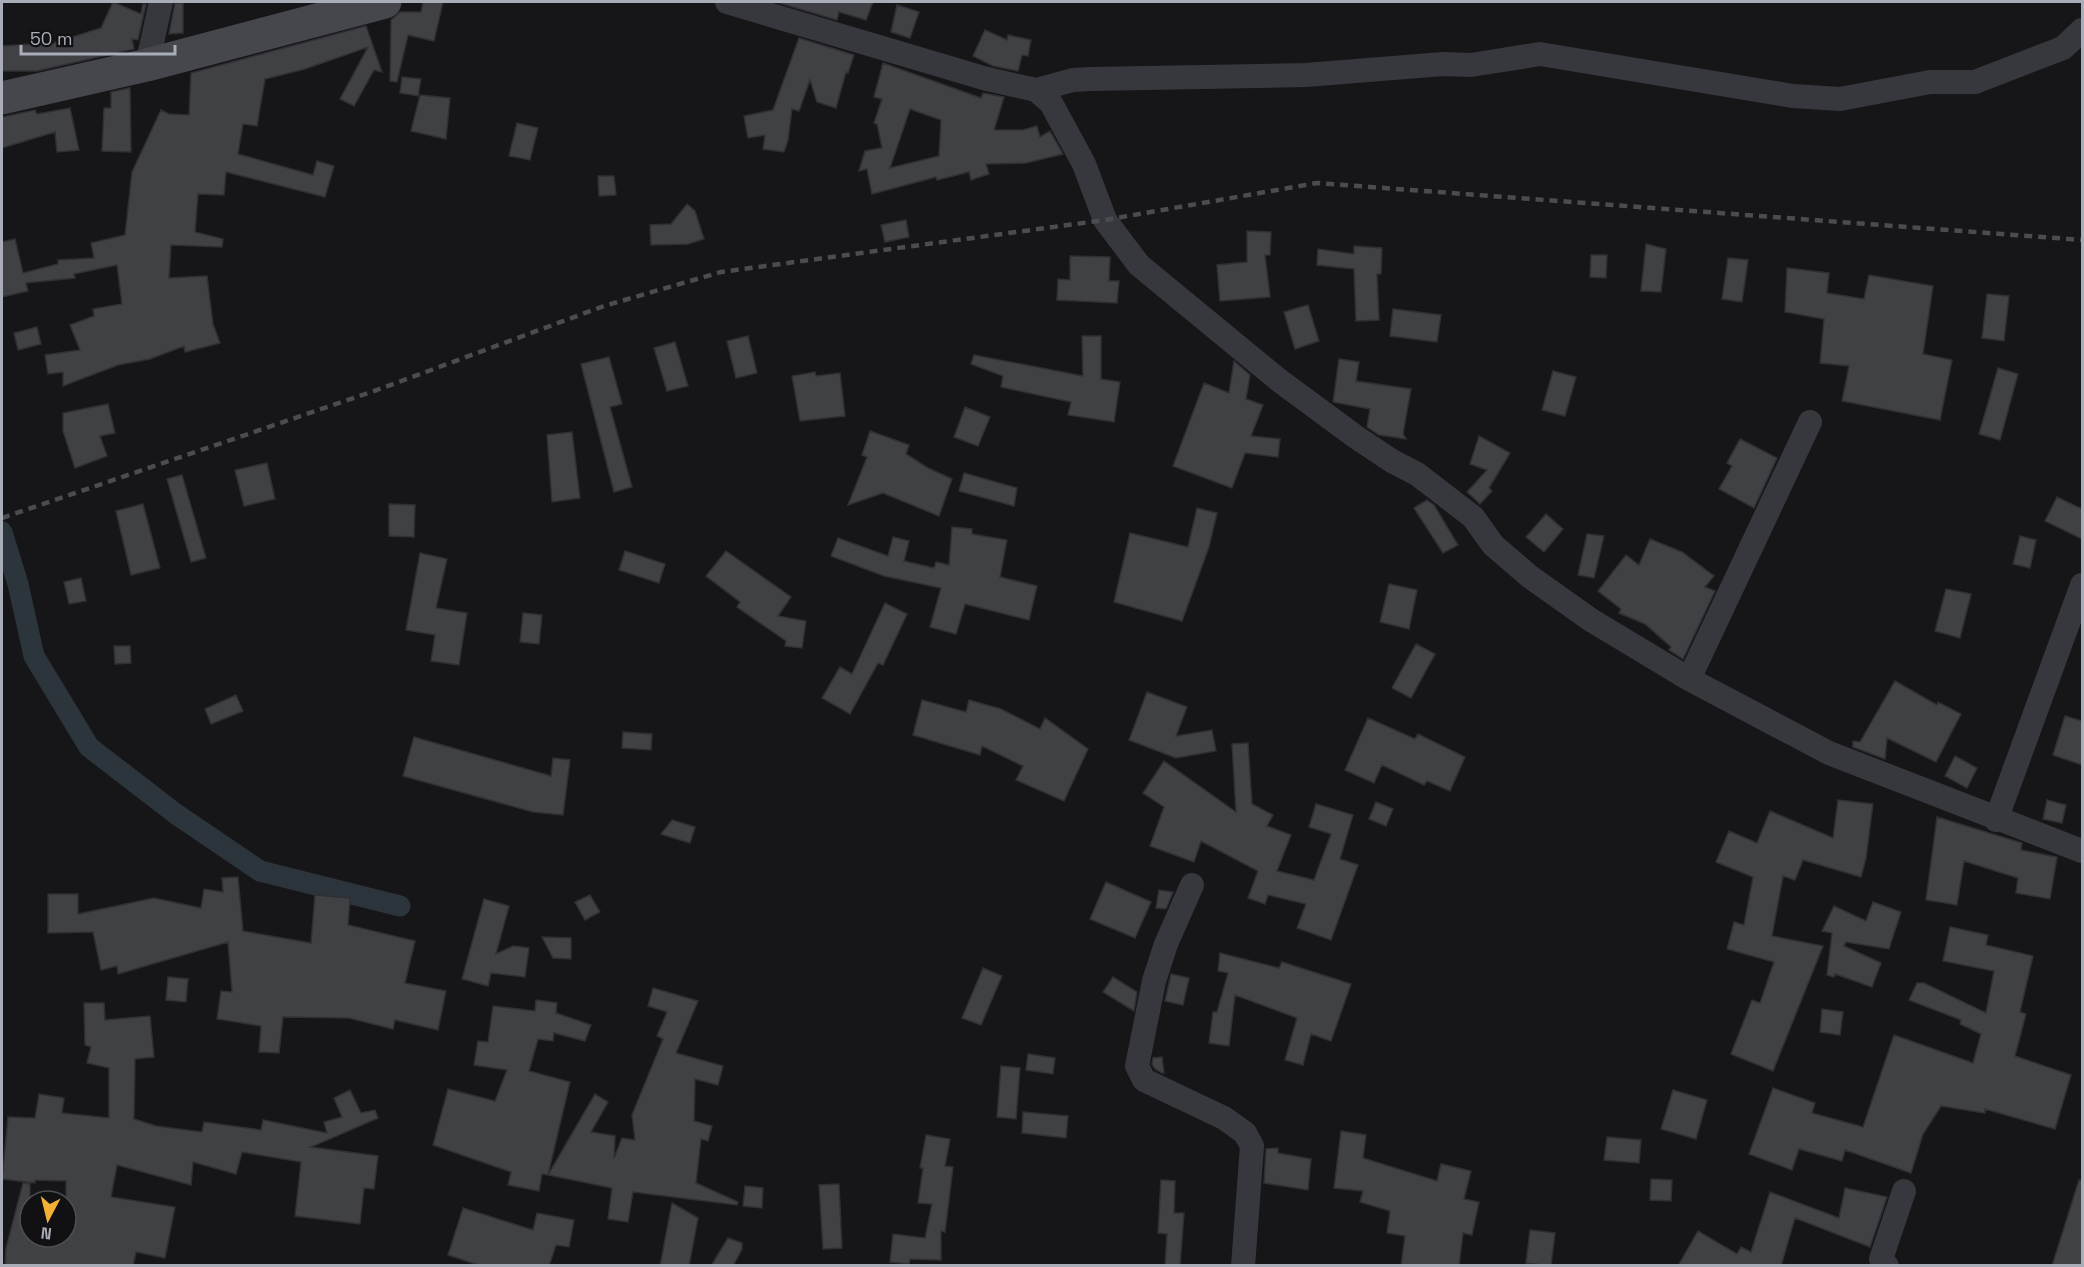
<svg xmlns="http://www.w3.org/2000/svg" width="2084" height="1267" viewBox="0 0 2084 1267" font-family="'Space Grotesk',sans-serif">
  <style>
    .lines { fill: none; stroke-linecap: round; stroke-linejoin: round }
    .canal { stroke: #2c353c; stroke-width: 21 }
    .building { fill: #404145; stroke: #303034; stroke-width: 1.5; fill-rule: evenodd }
    .street { stroke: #37383d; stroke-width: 24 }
    .secondary { stroke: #45474d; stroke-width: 33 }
    .rail { stroke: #4a4c52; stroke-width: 4.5; stroke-dasharray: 8 6; stroke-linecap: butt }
  </style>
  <rect width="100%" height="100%" fill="#161618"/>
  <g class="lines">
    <path class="canal" d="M2,532L18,584L34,656L89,747L176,814L260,871L400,906"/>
  </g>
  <path class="building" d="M113,2L141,14L143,4H146L138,40L132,39L134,49L37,71H2V46L45,43L44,46L101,28Z
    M423,2H443L434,41L408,35L397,82L390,81L391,20L400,12H421Z
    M776,2H873L866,20L839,12L837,20Z
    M175,3H183V33L169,34Z
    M897,5L919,12L910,38L891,32Z
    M366,26L382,72L374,70L354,106L340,99L368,47L305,69L265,79L257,126L243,124L238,154L313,175L317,161L334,166L325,197L226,172L224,195L198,194L195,232L223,239L222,247L171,245L169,278L207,276L213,324L220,343L185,352L184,346L150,359L118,365L63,386V372L48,374L45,355L80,350L70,325L94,316L93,309L122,304L117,265L74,274L75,278L26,283L28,291L2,297V242L15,239L23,273L58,264V260L94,258L91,243L125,235L132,172L161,110L169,114L189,115L191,73Z
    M985,30L1007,40L1008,35L1031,40L1028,56L1022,55L1018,71L993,66L973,56Z
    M799,38L854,55L848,73L846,72L836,108L817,102L810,80L799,111L792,109L788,140L784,152L763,149L765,135L748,138L744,116L773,110Z
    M883,63L981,98L983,93L1004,97L994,130H1023L1037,126L1040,137L1050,131L1063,154L1026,163L986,164L989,174L971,180L969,172L937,180L936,177L872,194L867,169L859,171L865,151L882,148L877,124L874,123L882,99L874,97ZM910,109L941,120L939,156L890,168Z
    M402,77L421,79L418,96L400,93Z
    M130,88L131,152L102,151L104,108H111V92Z
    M420,95L450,98L446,139L411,131Z
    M70,108L79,150L57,152L55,132L2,148V117L35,110L37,114Z
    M517,123L538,128L530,160L509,156Z
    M598,176H614L616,195L599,196Z
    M687,204L695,211L704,239L688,244L651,245L650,225L671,224Z
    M906,220L909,237L885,242L881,225Z
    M1247,231L1271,232L1270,255H1265L1270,297L1220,301L1217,265L1247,262Z
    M1646,244L1666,249L1661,292L1641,291Z
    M1354,246L1382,248L1381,274H1377L1379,320L1356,321L1354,269L1317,265L1318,249L1354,254Z
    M1591,255H1607L1606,278L1590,277Z
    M1070,256L1110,257L1109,281H1119L1117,303L1057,300L1058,279L1070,280Z
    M1728,258L1748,260L1742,302L1722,299Z
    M1787,268L1829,273L1827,293L1864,299L1869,275L1933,286L1923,354L1952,360L1940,420L1842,401L1849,366L1820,363L1824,319L1785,312Z
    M1987,294L2009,296L2004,341L1982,338Z
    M1308,305L1319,341L1295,349L1284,312Z
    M1393,309L1441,315L1437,342L1390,336Z
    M37,327L41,344L18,350L14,333Z
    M748,336L757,373L736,378L727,341Z
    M1082,336H1101V379L1120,382L1114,422L1068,415L1071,402L1001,387L1003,376L971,364L974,355L1083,376Z
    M675,342L688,386L667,391L654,348Z
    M609,357L622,404L610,407L632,487L614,492L581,364Z
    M1339,359L1359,362L1356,381L1411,389L1403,434L1406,439L1379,435L1367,427L1370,409L1333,402Z
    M1234,361L1250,375L1246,399L1263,405L1251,436L1280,439L1278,457L1245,453L1232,488L1173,466L1204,383L1229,393Z
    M1998,368L2018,374L2000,440L1979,434Z
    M1553,371L1576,377L1565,416L1542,410Z
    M815,372L816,376L840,373L845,416L800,421L792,376Z
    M108,404L115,433L100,436L107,456L75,468L63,431V413Z
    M965,407L990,417L978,446L954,437Z
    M870,431L909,445L906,454L928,468L952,479L939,516L883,493L848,505L867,457L862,455Z
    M572,432L580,498L552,502L547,435Z
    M1479,436L1510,453L1489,488L1492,491L1480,504L1467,492L1487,470L1470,464Z
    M1740,439L1777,458L1754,508L1719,489L1732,466L1727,463Z
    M267,463L275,499L244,506L235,470Z
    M964,473L1017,488L1014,506L959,491Z
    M182,475L206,558L191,562L167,479Z
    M2057,497L2082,509V539L2045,521Z
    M1427,500L1434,505L1458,545L1443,553L1414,508Z
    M143,504L160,568L131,575L116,511Z
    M389,504L415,505L414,537L389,536Z
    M1197,508L1217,513L1209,547L1182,621L1114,602L1130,533L1188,547Z
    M1546,514L1563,529L1544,552L1526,537Z
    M952,527L972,529V534L1007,540L1000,577L1037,586L1029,620L965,604L956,634L930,627L941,588L884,576L831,556L838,538L888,556L893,537L909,541L904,561L934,568L936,562L949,565Z
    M1587,534L1604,536L1594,578L1578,575Z
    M2020,536L2036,540L2030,568L2013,564Z
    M1650,539L1682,552L1714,576L1705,587L1715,591L1683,659L1669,650L1671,647L1645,624L1619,613L1621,609L1598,591L1626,555L1639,565Z
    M625,551L665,564L659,583L619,570Z
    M726,551L791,597L778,616L806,621L802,648L785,646L786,641L737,607L740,602L706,576Z
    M420,553L447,559L436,608L467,613L459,665L431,661L435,635L406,630Z
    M81,578L86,601L69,604L64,582Z
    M1389,584L1417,590L1409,629L1380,622Z
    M1946,589L1971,594L1960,638L1935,631Z
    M885,603L907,614L883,665L878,663L850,714L822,698L840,667L852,674Z
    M523,613L542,615L539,644L520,642Z
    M1416,644L1435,654L1411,698L1392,688Z
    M114,646H130L131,663L115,664Z
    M1895,681L1937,705L1938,702L1961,714L1936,762L1887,738L1885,759L1853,747V741L1860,742Z
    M1147,692L1187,707L1176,736L1212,730L1216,751L1176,758L1129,740Z
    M236,695L243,711L211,724L205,709Z
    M922,700L966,712L969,700L1001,709L1040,729L1045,718L1088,749L1064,801L1016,780L1023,766L982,746L980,755L913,735Z
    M2065,716L2082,721V765L2053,755Z
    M1368,718L1415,739L1418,734L1465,757L1450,791L1427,781L1424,785L1382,765L1374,783L1345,770Z
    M623,732L652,734L651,750L622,748Z
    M414,737L551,776L553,758L570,760L563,815L533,812L403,776Z
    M1248,743L1252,804L1273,815L1267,826L1291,835L1277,871L1314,880L1331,834L1309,827L1316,804L1353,815L1340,859L1358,865L1331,940L1297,928L1306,904L1268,895L1265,904L1248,898L1258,871L1201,841L1194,862L1150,846L1164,807L1143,793L1164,761L1236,812L1232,744Z
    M1955,756L1977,768L1967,788L1945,776Z
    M1838,800L1873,804L1866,858L1861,877L1803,860L1795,880L1783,876L1772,936L1823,946L1773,1071L1731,1054L1752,1000L1760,1003L1774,962L1727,949L1734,922L1744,925L1753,877L1716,862L1729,831L1757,843L1770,811L1833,838Z
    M2047,800L2066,805L2062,823L2043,819Z
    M1376,802L1393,809L1386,826L1369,819Z
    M1937,817L2022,843L2021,850L2057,857L2050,899L2016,893L2018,878L1964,861L1957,905L1926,900Z
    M672,820L695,827L690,843L661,834Z
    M238,877L243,931L311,943L315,895L350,898L348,925L415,941L405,983L446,991L438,1030L395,1020L393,1029L349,1018L283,1017L279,1053L259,1052L261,1026L217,1019L221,991L232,992L228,942L118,974L117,966L101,970L93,932L48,933V894H78V914L154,898L201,908L204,889L223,892L222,878Z
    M1106,882L1151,902L1135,938L1090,919Z
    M1159,890L1173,892L1166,909L1156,908Z
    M590,895L600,912L585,920L575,902Z
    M484,899L509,906L496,954L513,946L529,948L525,977L491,973L488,986L462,979Z
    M1873,902L1901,912L1889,949L1846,942L1844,946L1881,963L1872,987L1835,974L1834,977L1827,975L1832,933L1822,931L1834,906L1866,921Z
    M1950,927L1988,935L1986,945L2033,956L2020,1012L2026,1014L2015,1056L2071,1075L2055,1129L1985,1109V1113L1941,1106L1923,1134L1911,1173L1845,1150L1842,1161L1799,1149L1792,1170L1749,1154L1773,1088L1815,1103L1812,1113L1863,1127L1894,1035L1973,1063L1981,1034L1960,1024L1961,1020L1909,1000L1917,983H1924L1986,1013L1994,971L1943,961Z
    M542,937L571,938V959L553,958Z
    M1220,953L1279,968L1282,962L1351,984L1331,1041L1311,1034L1303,1065L1285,1060L1297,1018L1235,995L1229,1046L1209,1043L1213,1012H1217L1228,973L1218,971Z
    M983,968L1002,976L981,1025L962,1018Z
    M1171,974L1189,978L1183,1005L1165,1001Z
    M168,977L188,979L186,1002L166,1000Z
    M1113,977L1137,992L1134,1011L1103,992Z
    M653,988L698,1001L676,1053L723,1066L718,1085L695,1079L694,1121L712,1126L708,1141L701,1139L696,1183L738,1202L737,1205L633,1192L628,1222L608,1219L612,1188L548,1175L595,1094L608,1102L591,1132L615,1136L614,1158L622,1138L635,1140L632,1115L663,1039L657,1036L667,1012L648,1006Z
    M536,1000L557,1003L556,1013L591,1025L585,1041L554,1033L553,1041L538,1039L529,1071L570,1082L548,1175L542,1174L539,1191L508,1185L511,1172L433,1145L448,1089L495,1101L507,1070L474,1065L478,1041L488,1042L493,1006L535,1011Z
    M84,1003H104L105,1020L150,1016L154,1057L135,1059L134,1119L156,1126L202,1132L204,1122L261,1130L263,1120L327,1133L324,1122L342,1117L334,1098L350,1090L361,1113L375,1110L378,1118L311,1147L378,1156L374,1189L364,1188L360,1224L295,1216L301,1162L242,1152L236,1174L193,1162L191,1185L117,1165L111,1197L175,1207L165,1258L136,1252L133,1266H5L6,1248L23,1183L30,1184V1237H66V1181L35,1180V1183L2,1179L8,1117L35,1118L39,1094L64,1098L62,1113L109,1118V1068L87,1063L91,1047L85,1045Z
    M1822,1009L1843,1012L1840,1035L1820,1032Z
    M1028,1054L1055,1058L1053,1074L1026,1070Z
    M1162,1057L1164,1073H1162L1155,1069L1152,1064L1153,1058Z
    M1001,1066L1020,1068L1016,1119L997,1117Z
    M1673,1090L1707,1100L1696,1139L1661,1129Z
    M1023,1112L1068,1116L1066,1138L1022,1133Z
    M1341,1131L1366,1135L1363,1158L1437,1181L1441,1164L1471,1171L1464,1199L1479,1202L1472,1235L1463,1233L1459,1266H1401L1405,1236L1387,1233L1390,1211L1360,1202L1363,1191L1334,1188Z
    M926,1135L950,1139L945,1166L953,1167L945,1232L941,1231V1260L910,1259L909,1264L890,1262L893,1234L925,1238L932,1204L918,1203L923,1168H920Z
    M1607,1137L1641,1140L1639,1163L1604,1160Z
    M1278,1148V1153L1311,1159L1308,1190L1264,1183L1266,1149Z
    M1651,1179L1672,1180L1671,1201L1650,1200Z
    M1161,1180L1175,1181L1174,1213H1184L1180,1266H1165L1167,1234L1158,1233Z
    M2079,1180H2082V1266H2052Z
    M839,1184L842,1248L823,1249L819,1185Z
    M745,1186L763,1188L762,1208L743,1206Z
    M1845,1188L1887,1197L1870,1247L1795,1218L1781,1266H1678L1698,1231L1737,1254L1741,1247L1751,1252L1770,1192L1839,1218Z
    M672,1203L698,1218L689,1266H660Z
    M463,1208L533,1230L537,1213L574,1220L569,1247L556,1245L549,1266H481L448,1255Z
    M1530,1230L1555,1233L1551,1266L1526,1263Z
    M728,1238L742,1243V1249L733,1266H711Z"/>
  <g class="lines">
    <path class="street" d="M727,2L987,79L1036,90L1051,103L1084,164L1105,220L1139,265L1280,381L1356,437L1392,461L1417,474L1473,517L1493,545L1529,576L1591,620L1689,679L1829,753L2082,851
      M147,65L161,2
      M1036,90L1073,80L1091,79L1306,75L1443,64L1471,65L1540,54L1793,96L1840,99L1930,82H1975L2063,48L2082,30
      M1689,679L1810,422
      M1996,820L2082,585
      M1192,885L1166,944L1154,981L1137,1066L1144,1080L1224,1118L1245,1133L1252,1146L1243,1266
      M1887,1266L1881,1259L1904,1191"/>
    <path class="secondary" d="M2,98L147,65L385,2"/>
    <path class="rail" d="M2,518L377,390L604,306L721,272L1105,220L1317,183L2082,240"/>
  </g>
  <rect width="2084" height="1267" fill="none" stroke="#a8adb8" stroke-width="6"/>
  <g transform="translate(48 1219) rotate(187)"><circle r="28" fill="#111113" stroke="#4d4f55" stroke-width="1.5"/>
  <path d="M0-4.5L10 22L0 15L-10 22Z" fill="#f2b134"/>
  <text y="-9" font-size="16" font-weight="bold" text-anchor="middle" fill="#a8adb8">N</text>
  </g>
  <path d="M21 45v9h154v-9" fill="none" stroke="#a8adb8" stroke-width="3"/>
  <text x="30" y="45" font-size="18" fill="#a8adb8" stroke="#111113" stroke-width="4.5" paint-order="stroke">50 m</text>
</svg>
